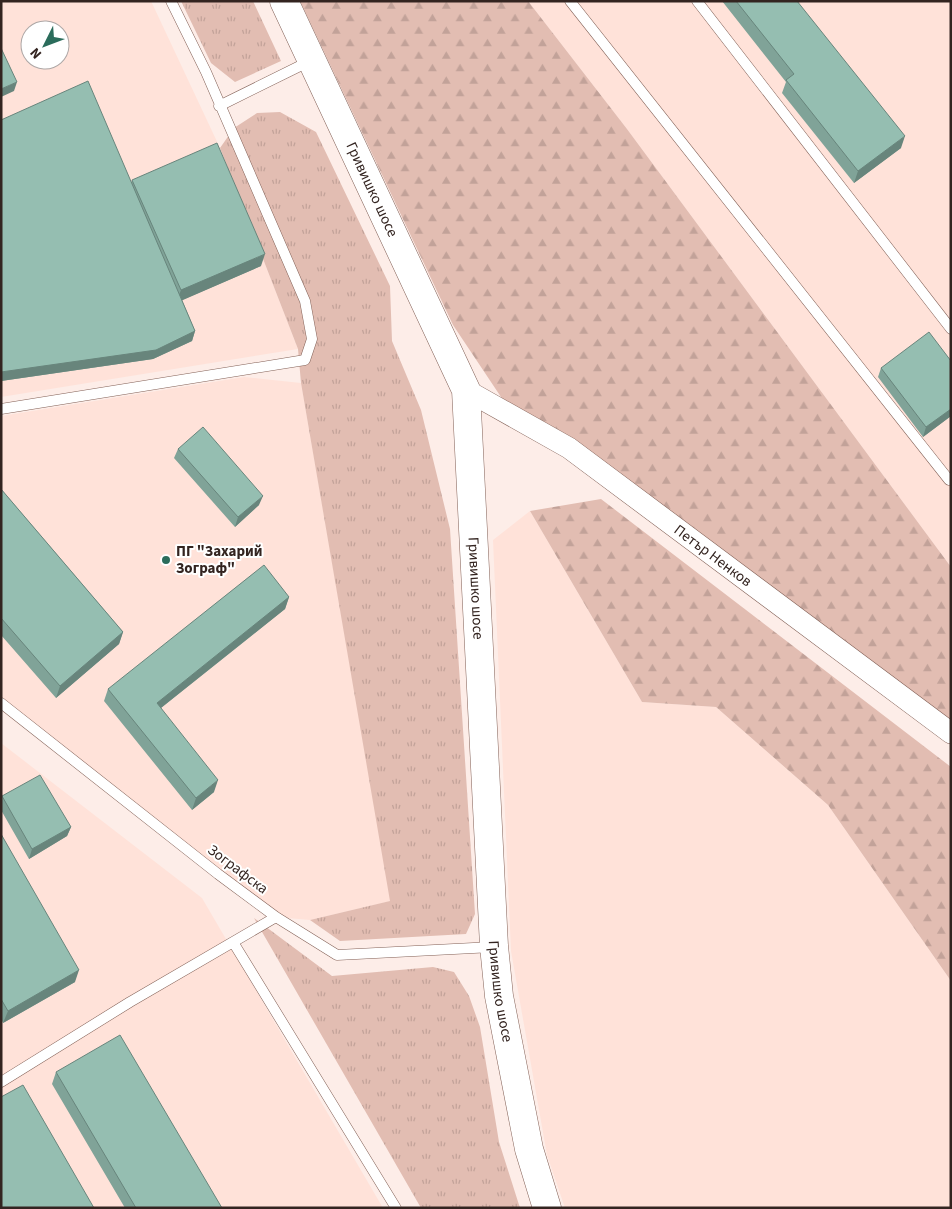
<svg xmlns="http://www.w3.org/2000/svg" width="952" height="1209" viewBox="0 0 952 1209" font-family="'Source Sans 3',sans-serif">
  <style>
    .built { fill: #ffe2d9; fill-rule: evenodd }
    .grass { fill: url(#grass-tufts) }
    .forest { fill: url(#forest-firs) }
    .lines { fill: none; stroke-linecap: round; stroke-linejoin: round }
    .lane-casing { stroke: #836157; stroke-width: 11 }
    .street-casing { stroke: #836157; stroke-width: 22 }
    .secondary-casing { stroke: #836157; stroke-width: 29 }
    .lane { stroke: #fff; stroke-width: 10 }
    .street { stroke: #fff; stroke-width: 21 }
    .secondary { stroke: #fff; stroke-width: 28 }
    .wall { fill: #80a398 }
    .shaded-wall { fill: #68857c }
    .building { fill: #95beb1; stroke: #68857c }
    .poi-dot { fill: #2b6c5b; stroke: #fff; stroke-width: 2 }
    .labels { text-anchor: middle; stroke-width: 4; stroke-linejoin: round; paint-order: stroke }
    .street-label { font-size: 15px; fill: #332420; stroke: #fff }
    .poi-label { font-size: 15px; font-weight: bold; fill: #332420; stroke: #fff; text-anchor: start }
  </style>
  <defs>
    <pattern id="grass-tufts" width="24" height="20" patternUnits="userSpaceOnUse" patternTransform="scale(1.25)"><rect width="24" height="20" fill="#e2bdb2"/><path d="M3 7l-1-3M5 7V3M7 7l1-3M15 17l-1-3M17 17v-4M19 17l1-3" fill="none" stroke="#c2a299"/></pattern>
    <pattern id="forest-firs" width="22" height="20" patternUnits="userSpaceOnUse" patternTransform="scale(1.25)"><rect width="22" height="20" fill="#e2bdb2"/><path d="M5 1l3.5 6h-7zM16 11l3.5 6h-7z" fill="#c2a299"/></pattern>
  </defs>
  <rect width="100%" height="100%" fill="#fdede8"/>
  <path class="built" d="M1,1H151L220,148L298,349L1,397ZM30,30H60V60H30Z
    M528,1H951V567L627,129Z
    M244,377L301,383L391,901L310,920L276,917L1,703V416Z
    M530,511L642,702L716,707L828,805L951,981V1208H565L547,1155L511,951L493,540Z
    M1,743L202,898L383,1208H1Z"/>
  <path class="grass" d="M181,1H253L281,61L235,82L211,63Z
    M280,112L316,132L390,286L392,341L421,410L450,529L475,914L466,934L340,941L310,920L390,901L301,383L298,349L220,148L234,128L257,113Z
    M254,918L332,976L433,967L454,972L469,996L480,1027L499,1142L520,1208H421Z"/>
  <path class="forest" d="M300,1H528L627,129L951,567V740L505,403L453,325Z
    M601,499L951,767V981L828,805L716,707L642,702L530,511Z"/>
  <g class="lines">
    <g class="lane-casing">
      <path id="lane" d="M570,1L949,480
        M697,1L951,329
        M219,106L310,61
        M1,409L305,360L312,339L305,301L206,72L171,1
        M1,703L218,874L276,917L337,955L493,947
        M233,942L396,1208
        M1,1082L130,1002L276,917"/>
    </g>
    <g class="street-casing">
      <g id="street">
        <path id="s1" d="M466,390L569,448L951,733"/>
      </g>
    </g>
    <g class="secondary-casing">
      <g id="secondary">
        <path id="s2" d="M284,1L466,390L494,946L499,996L529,1149L547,1208"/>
      </g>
    </g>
    <use href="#lane" class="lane"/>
    <use href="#street" class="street"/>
    <use href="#secondary" class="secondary"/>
  </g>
  <path class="wall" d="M722,1H797L901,148L854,183L782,93L786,82Z
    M1,120L131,183L132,180L261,266L182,300L195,331L192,341L153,359L1,381Z
    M951,361V416L923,437L878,377L881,368Z
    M178,449L259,505L235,527L174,458Z
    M1,489L123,632L119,644L56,698L1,635Z
    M289,597L285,609L161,708L214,792L192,810L104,701L108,689Z
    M2,796L71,827L67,836L29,859L1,810V798Z
    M1,834L75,982L3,1023L1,1019Z
    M56,1072L222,1208H125L52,1084Z"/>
  <path class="shaded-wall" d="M17,82L14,91L1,97V89Z
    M905,136L901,148L854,183L858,171Z
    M265,254L261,266L176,303L181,290Z
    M195,331L192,341L153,359L1,381V372Z
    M951,409V416L923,437L926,427Z
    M263,496L259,505L235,527L238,517Z
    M289,597L285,609L152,715L157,703Z
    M123,632L119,644L56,698L60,686Z
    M218,780L214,792L192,810L196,798Z
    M71,827L67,836L29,859L32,849Z
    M79,970L75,982L3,1023L8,1011Z"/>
  <path class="building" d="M736,1H797L905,136L858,171L786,80L794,74Z
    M1,48L17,82L1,89Z
    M88,81L195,331L156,350L1,372V120Z
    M217,143L265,254L181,290L132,180Z
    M929,332L951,361V409L926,427L881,368Z
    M203,427L263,496L238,517L178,449Z
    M1,489L123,632L60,686L1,618Z
    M264,565L289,597L157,703L218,780L196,798L108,689Z
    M40,775L71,827L32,849L2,796Z
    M1,834L79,970L8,1011L1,999Z
    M120,1035L222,1208H136L56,1072Z
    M23,1085L94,1208H1V1097Z"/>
  <circle class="poi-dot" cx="166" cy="560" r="5"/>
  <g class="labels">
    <g class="street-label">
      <text dy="5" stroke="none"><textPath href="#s2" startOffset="208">Гривишко шосе</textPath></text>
      <text dy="5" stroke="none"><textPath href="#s1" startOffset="298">Петър Ненков</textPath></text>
      <text dy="5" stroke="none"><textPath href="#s2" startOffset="628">Гривишко шосе</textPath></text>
      <text transform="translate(238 869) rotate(37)" y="5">Зографска</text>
      <text dy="5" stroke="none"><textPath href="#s2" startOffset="1032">Гривишко шосе</textPath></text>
    </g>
    <g class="poi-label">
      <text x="176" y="556">ПГ "Захарий<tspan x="176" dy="17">Зограф"</tspan></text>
    </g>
  </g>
  <rect width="952" height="1209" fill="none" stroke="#332420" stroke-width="5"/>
  <g transform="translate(45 45) rotate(228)"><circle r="24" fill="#ffffff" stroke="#ada7a6"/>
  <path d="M0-4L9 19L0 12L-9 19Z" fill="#2b6c5b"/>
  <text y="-8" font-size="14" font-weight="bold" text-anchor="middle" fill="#332420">N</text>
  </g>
</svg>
